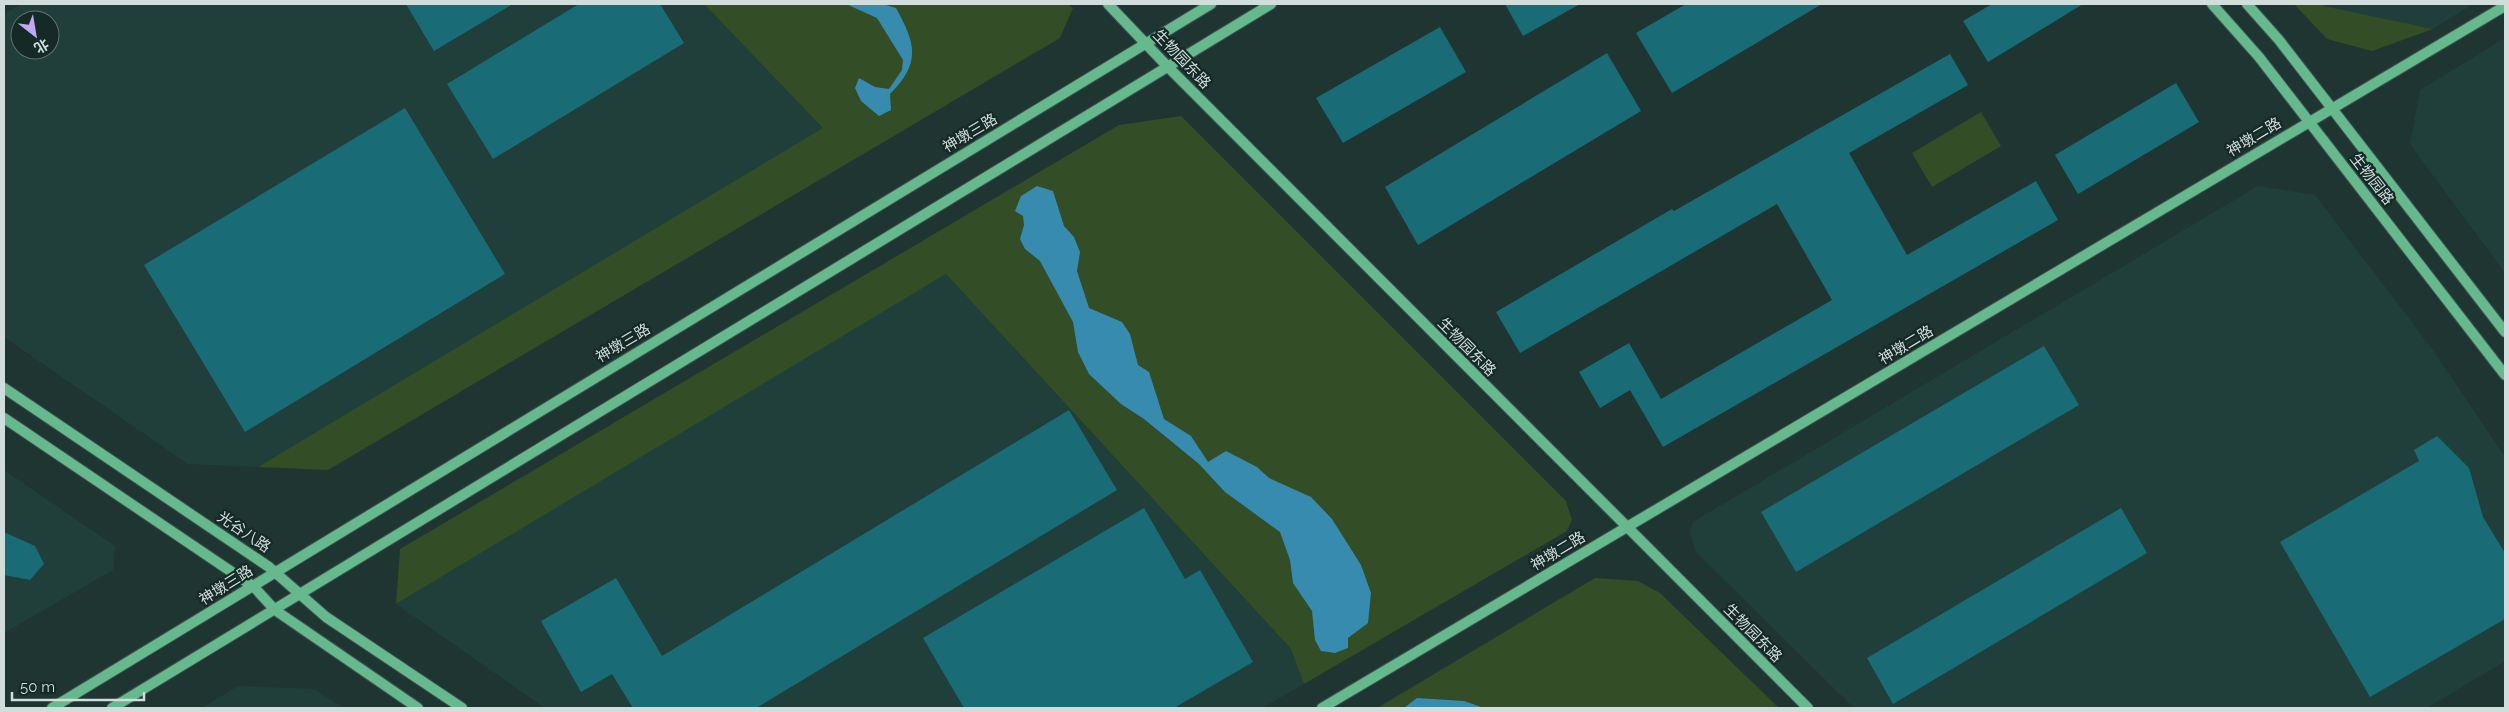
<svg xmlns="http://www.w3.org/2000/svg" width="2509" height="712" viewBox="0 0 2509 712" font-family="Raleway,'Noto Sans SC',sans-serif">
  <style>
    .built { fill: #203f3a; fill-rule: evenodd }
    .green { fill: #334d26 }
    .water { fill: #378bae }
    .building { fill: #196c75 }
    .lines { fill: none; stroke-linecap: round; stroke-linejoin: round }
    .secondary-casing { stroke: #3f534f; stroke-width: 12 }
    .secondary { stroke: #65b98d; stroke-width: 10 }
    .labels { text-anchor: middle; stroke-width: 4.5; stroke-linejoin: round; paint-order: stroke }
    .street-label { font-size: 15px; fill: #d0ddda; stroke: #152a27 }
  </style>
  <rect width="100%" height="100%" fill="#1f3531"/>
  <path class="built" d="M21,4H704L824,128L258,467L188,464L4,337V14ZM20,20H50V50H20Z
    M2322,4H2473L2433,29L2323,6Z
    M2505,38V273L2410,144L2420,90Z
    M2258,186L2315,195L2430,346L2505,457V661L2427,708H1854L1696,552L1690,532L1693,522Z
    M946,274L1291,649L1304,684L1262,708H545L396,604Z
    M4,470L115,546L113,570L4,633Z
    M238,686L315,689L343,708H202Z"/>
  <path class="green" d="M704,4H1068L1073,8L1060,38L328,470L258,467L823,128Z
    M2294,4H2321L2324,6L2433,29L2372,51L2327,39Z
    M1981,112L2001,146L1932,187L1912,153Z
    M1181,116L1566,501L1572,520L1567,531L1304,684L1291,649L946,274L396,604L400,549L1119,125Z
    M1595,578L1638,581L1660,593L1779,708H1377Z"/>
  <path class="water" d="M846,4H883L896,8C916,44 921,63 890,94L891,110L879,116L861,101L855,88L859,78L875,87L889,89L902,70L903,60L877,18Z
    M1037,186L1053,191L1064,226L1074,237L1080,252L1077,271L1089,308L1122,322L1130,334L1138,365L1149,372L1164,419L1191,436L1208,462L1226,451L1257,467L1269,478L1311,497L1332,519L1361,565L1371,593L1368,623L1348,638V648L1335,653L1321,651L1315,640L1312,611L1293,583L1290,560L1280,532L1225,492L1199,464L1144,419L1121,404L1089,374L1078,352L1073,322L1040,261L1025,249L1020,239L1024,225L1023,216L1015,211L1021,196Z
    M1417,698L1464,701L1484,708H1404Z"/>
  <path class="building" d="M406,4H513L434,51Z
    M579,4H660L684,43L493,159L447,84Z
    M1505,4H1580L1523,36Z
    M1686,4H1822L1672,93L1636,33Z
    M1992,4H2083L1988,62L1963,21Z
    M1440,27L1466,72L1343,143L1316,98Z
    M1607,53L1641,111L1418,245L1385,187Z
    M1950,54L1968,85L1849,153L1907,255L2036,181L2058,220L1663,447L1630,390L1600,408L1579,372L1629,343L1661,399L1832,300L1777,204L1520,353L1496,312L1672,209L1674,211Z
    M2176,83L2199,122L2078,194L2055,155Z
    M405,108L505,274L245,432L144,265Z
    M2044,346L2079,405L1796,572L1761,512Z
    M1069,410L1117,490L756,708H633L612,674L581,692L541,621L616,578L662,656Z
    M2437,436L2469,468L2483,517L2505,553V619L2370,697L2280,542L2419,461L2414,450Z
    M1144,508L1185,579L1200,570L1253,662L1174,708H964L923,638Z
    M2121,508L2147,553L1893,704L1867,658Z
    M4,532L35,546L44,564L30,580L4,575Z"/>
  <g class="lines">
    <g class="secondary-casing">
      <path id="secondary" d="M1108,4L1168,67L1808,708
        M2212,4L2259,57L2505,375
        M2247,4L2279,40L2505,332
        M4,388L269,567L326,617L462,708
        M4,418L254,587L275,610L418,708
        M52,708L1211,4
        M112,708L1271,4
        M1322,708L2505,6"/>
    </g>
    <use href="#secondary" class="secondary"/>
  </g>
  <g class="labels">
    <g class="street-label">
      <text transform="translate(1182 59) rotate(46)" y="5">生物园东路</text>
      <text transform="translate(970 133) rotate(-31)" y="5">神墩三路</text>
      <text transform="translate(2254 137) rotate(-31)" y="5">神墩二路</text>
      <text transform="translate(2372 179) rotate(52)" y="5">生物园路</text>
      <text transform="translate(623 343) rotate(-31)" y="5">神墩三路</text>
      <text transform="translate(1906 345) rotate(-31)" y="5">神墩二路</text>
      <text transform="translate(1467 347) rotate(45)" y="5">生物园东路</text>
      <text transform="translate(244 532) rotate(34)" y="5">光谷八路</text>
      <text transform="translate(1558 551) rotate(-31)" y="5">神墩二路</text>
      <text transform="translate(226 585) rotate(-32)" y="5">神墩三路</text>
      <text transform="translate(1753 633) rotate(45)" y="5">生物园东路</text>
    </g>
  </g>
  <rect width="2509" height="712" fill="none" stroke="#d0ddda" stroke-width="10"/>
  <g transform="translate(35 35) rotate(149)"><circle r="24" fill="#152a27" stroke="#60726f"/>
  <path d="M0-4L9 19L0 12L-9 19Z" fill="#c0a8f4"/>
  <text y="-8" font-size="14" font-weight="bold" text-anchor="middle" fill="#d0ddda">北</text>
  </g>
  <path d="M12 692v8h132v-8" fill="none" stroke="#d0ddda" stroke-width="2.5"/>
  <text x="20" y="692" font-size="15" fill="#d0ddda" stroke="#152a27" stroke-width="4" paint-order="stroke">50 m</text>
</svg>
